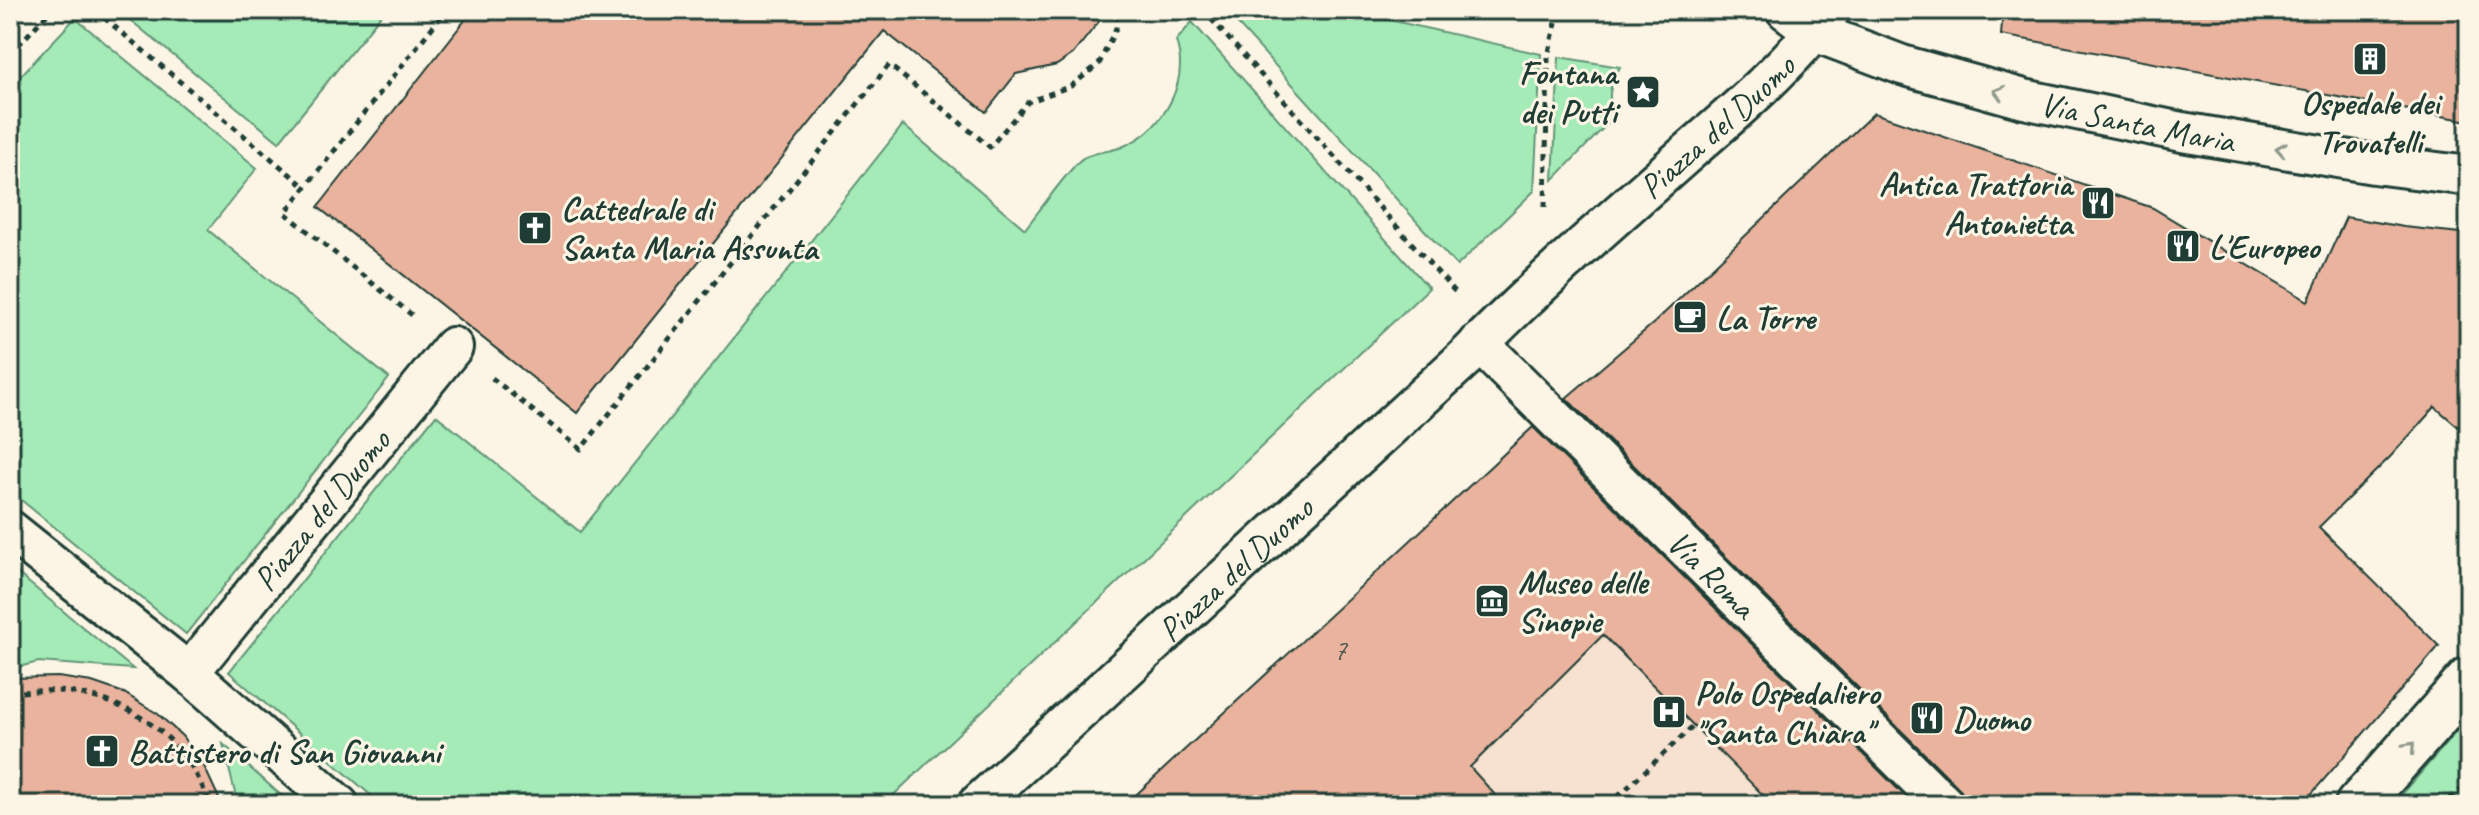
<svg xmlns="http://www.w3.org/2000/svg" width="2479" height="815" viewBox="0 0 2479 815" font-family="Caveat,sans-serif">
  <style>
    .built { fill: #f7e1d0 }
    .green { fill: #a4ebb8; stroke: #629476; stroke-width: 2 }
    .building { fill: #eab39e; stroke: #1f3d34; stroke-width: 2 }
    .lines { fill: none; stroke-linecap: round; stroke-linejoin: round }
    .pedestrian-casing { stroke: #1f3d34; stroke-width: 44 }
    .minor-casing { stroke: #1f3d34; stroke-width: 50 }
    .path { stroke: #1f3d34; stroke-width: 5; stroke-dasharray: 6 6; stroke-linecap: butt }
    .pedestrian { stroke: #fcf5e5; stroke-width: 38 }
    .minor { stroke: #fcf5e5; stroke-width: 44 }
    .oneway { stroke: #8e998c }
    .labels { text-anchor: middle; stroke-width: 6; stroke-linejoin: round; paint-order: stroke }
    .number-label { font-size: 30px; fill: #525a4e }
    .poi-label { font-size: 34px; font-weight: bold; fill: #1f3d34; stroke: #fcf5e5; text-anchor: start }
    .street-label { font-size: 34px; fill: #1f3d34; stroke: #fcf5e5 }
  </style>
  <rect width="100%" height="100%" fill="#fcf5e5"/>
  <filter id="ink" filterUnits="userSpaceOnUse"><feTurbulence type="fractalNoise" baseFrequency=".0125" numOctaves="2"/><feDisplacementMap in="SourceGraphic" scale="16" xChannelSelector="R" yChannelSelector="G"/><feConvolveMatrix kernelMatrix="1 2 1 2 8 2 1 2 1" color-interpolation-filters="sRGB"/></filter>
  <g filter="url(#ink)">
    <path class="built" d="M1673,567L1895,805H1430L1603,635Z"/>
    <path class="green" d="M118,10H385L279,142Z
      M1225,10H1345L1541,54L1534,191L1457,266Z
      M75,18L257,168L208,230L389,378L186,634L10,491V87Z
      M1192,22L1429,288L883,805H382L229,672L436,415L580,532L903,125L1025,229C1036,216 1072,164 1083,158C1095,151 1112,152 1124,146C1164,129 1190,82 1176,41Z
      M1559,57L1620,67C1609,86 1607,96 1614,117L1553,180Z
      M10,567L133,669L39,662L10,669Z
      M2469,717V805H2393Z
      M223,744L292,805H238Z"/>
    <path class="building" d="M473,10H1108L1073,54L1057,65L1016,74L986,112L884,31L577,413L318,207Z
      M2003,10H2469V121L2001,35Z
      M1874,113L2153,208L2308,301L2346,217L2404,227L2469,234V436L2435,407L2391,456L2319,527L2439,646L2302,805H1966L1960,789L1566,398L1655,322Z
      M1533,427L1914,805H1773L1603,635L1470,767L1504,805H1125Z
      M58,677L92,682L124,693L158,714L182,736L204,766L222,805H10V678Z"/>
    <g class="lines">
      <g class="pedestrian-casing">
        <g id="pedestrian">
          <path id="s1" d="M1786,10L1815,32L1902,65L2024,99L2182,132L2374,164L2469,176"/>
          <path id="s2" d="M1479,343L1945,805"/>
          <path d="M10,530L189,673L339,805"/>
          <path id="s3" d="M189,673L453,347"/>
          <path id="s4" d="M977,805L1466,357C1535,286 1611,221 1685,155C1736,111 1791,64 1831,10"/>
        </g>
      </g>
      <g class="minor-casing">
        <path id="minor" d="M2358,805L2469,680"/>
      </g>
      <path class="path" d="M95,10L305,187
        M1203,10L1458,295
        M10,54L51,10
        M1545,207L1548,56L1559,10
        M412,315L285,213L446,10
        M492,378L581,449L889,65L990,147L1028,102L1071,86L1099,64L1116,28L1118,10
        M10,694C92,678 184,720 209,805
        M1609,805L1693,726
        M2439,805L2469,785"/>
      <use href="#pedestrian" class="pedestrian"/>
      <use href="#minor" class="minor"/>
    </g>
    <defs><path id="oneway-chevron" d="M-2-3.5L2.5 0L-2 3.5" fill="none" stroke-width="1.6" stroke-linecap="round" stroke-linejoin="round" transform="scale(2)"/></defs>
    <g class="oneway">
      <use href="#oneway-chevron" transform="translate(1999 92) rotate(-164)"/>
      <use href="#oneway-chevron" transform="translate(2281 149) rotate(-170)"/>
      <use href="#oneway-chevron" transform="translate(2410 747) rotate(-48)"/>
    </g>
  </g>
  <defs>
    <g id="building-square" transform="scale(1.8)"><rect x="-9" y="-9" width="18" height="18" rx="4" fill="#1f3d34" stroke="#fcf5e5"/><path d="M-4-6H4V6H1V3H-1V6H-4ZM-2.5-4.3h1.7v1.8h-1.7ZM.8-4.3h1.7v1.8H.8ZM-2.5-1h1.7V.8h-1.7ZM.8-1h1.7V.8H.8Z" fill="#fff"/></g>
    <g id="sight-square" transform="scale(1.8)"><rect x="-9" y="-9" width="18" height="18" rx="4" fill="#1f3d34" stroke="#fcf5e5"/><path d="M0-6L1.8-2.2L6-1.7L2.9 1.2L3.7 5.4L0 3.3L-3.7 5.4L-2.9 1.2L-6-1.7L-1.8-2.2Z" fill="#fff"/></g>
    <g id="restaurant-square" transform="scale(1.8)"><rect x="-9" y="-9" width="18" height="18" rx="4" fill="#1f3d34" stroke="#fcf5e5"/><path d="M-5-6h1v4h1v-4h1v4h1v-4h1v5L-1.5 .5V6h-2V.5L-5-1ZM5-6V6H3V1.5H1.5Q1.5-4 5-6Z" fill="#fff"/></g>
    <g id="church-square" transform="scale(1.8)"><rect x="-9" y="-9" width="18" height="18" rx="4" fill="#1f3d34" stroke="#fcf5e5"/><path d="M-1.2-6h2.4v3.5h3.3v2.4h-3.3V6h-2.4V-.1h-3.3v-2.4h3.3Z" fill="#fff"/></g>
    <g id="cafe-square" transform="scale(1.8)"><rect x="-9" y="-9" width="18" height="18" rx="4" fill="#1f3d34" stroke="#fcf5e5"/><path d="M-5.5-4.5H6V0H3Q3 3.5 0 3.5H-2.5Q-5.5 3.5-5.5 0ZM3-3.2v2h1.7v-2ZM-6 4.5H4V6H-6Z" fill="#fff"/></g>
    <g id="museum-square" transform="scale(1.8)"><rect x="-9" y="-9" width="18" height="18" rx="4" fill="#1f3d34" stroke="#fcf5e5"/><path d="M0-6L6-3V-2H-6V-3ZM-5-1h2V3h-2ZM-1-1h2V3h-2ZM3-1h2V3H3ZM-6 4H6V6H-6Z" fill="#fff"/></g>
    <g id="hospital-square" transform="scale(1.8)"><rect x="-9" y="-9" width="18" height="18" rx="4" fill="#1f3d34" stroke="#fcf5e5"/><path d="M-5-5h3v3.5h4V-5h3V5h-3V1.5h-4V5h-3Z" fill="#fff"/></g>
  </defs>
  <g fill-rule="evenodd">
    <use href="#building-square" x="2370" y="59"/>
    <use href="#sight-square" x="1643" y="92"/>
    <use href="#restaurant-square" x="2098" y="203"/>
    <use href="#church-square" x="535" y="228"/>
    <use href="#restaurant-square" x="2183" y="246"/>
    <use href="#cafe-square" x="1690" y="317"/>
    <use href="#museum-square" x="1492" y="601"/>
    <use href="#hospital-square" x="1669" y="712"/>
    <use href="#restaurant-square" x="1927" y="718"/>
    <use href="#church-square" x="102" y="751"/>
  </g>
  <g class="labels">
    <g class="number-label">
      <text x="1340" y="659">7</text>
    </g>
    <g class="poi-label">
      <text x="1617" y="84" text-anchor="end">Fontana<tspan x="1617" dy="39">dei Putti</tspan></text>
      <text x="2370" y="114" text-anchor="middle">Ospedale dei<tspan x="2370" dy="39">Trovatelli</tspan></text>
      <text x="2072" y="195" text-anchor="end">Antica Trattoria<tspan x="2072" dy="39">Antonietta</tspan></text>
      <text x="561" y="220">Cattedrale di<tspan x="561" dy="39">Santa Maria Assunta</tspan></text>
      <text x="2209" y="258">L'Europeo</text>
      <text x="1716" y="329">La Torre</text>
      <text x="1518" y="593">Museo delle<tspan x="1518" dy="39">Sinopie</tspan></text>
      <text x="1695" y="704">Polo Ospedaliero<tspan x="1695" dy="39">"Santa Chiara"</tspan></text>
      <text x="1953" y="730">Duomo</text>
      <text x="128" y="763">Battistero di San Giovanni</text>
    </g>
    <g class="street-label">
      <text dy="12" stroke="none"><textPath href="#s1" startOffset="372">Via Santa Maria</textPath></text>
      <text dy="12" stroke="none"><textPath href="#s4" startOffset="1004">Piazza del Duomo</textPath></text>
      <text dy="12" stroke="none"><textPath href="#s3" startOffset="210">Piazza del Duomo</textPath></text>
      <text dy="12" stroke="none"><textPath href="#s4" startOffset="350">Piazza del Duomo</textPath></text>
      <text dy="12" stroke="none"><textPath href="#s2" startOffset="328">Via Roma</textPath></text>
    </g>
  </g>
  <rect width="2479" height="815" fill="none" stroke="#fcf5e5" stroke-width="40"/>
  <rect x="20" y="20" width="2439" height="775" fill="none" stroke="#1f3d34" stroke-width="3" filter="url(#ink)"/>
</svg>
